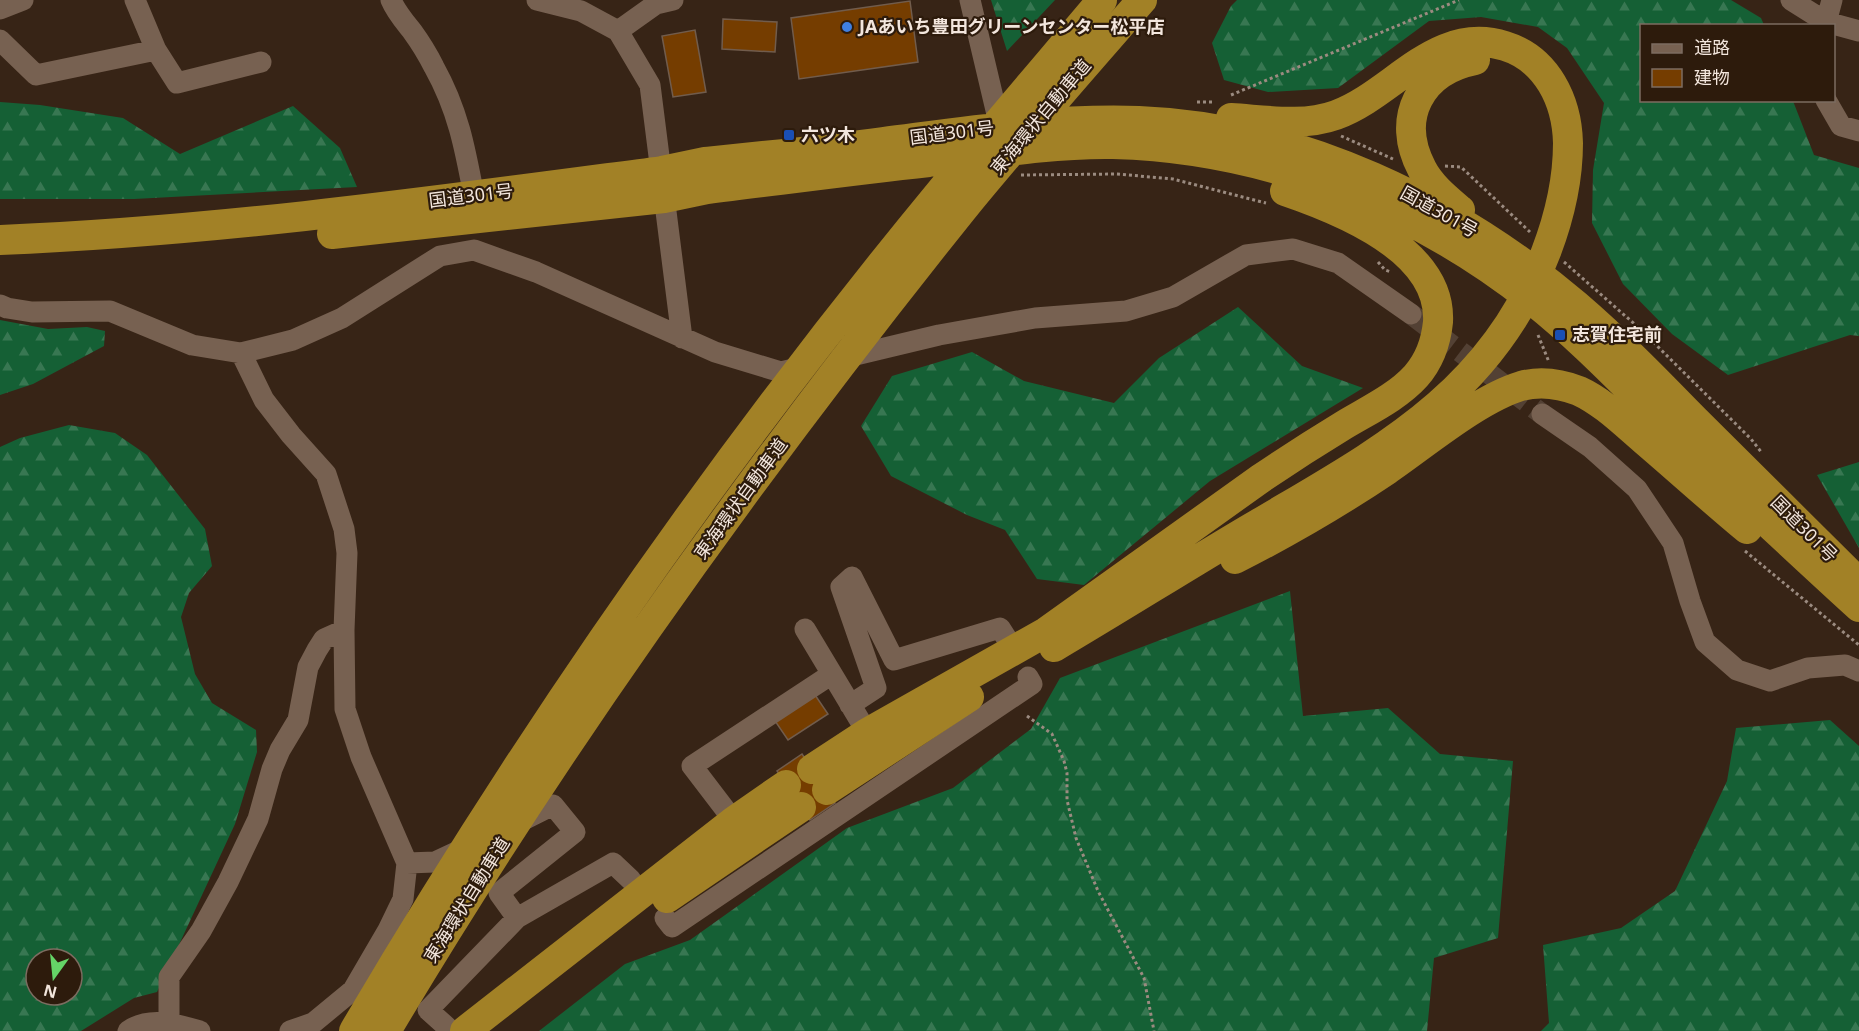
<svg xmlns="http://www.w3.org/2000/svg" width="1859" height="1031" viewBox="0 0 1859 1031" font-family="'Noto Sans','Noto Sans JP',sans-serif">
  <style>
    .forest { fill: url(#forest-firs); fill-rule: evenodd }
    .building { fill: #753d00; stroke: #715c4c; stroke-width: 1.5 }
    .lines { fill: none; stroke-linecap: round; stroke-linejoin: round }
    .minor-tunnel { stroke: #534134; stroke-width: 21; stroke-dasharray: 21 10; stroke-linecap: butt }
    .path { stroke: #9b8b80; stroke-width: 3; stroke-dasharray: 3 3; stroke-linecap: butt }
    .minor { stroke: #776151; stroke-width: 21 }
    .highway { stroke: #a28126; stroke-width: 30 }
    .shop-dot { fill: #3f7fe0; stroke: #2d1b0c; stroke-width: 2 }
    .transit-dot { fill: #1a4fb4; stroke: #2d1b0c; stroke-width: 2 }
    .labels { text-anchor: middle; stroke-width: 4.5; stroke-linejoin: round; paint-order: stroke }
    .poi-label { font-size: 18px; font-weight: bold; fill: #f3e6dd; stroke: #2d1b0c; text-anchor: start }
    .street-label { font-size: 18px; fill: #f3e6dd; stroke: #2d1b0c }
  </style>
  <defs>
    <pattern id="forest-firs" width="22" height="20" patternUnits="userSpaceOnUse" patternTransform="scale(1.5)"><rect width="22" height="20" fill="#156035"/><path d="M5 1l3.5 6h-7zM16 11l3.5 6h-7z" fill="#387752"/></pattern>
  </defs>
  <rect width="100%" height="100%" fill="#372416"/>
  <path class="forest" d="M991,0H1055L1007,51Z
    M1237,0H1731L1761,18L1764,25L1642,26V100L1793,101L1814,155L1859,168V336L1850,335L1728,375L1672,334L1623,284L1592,223L1593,170L1604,103L1567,48L1538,27L1481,17L1429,21L1338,88L1268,92L1224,80L1212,43L1231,6Z
    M0,102L40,105L123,118L180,154L293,106L340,148L357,187L134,199H0Z
    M1238,307L1302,366L1363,388L1210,481L1084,585L1037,579L1005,530L967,515L891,476L861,426L892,376L972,352L1024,381L1114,403L1159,358Z
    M0,320L48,329L87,327L105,331L104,346L33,384L0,395Z
    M69,425L115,433L147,455L205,529L212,566L189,593L181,617L195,674L212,703L256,730L257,752L235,824L157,992L134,998L81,1031H0V447L20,438ZM36,959H72V995H36Z
    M1859,462V548L1817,475Z
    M1290,591L1303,716L1388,708L1440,754L1513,761L1498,938L1434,958L1427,1031H539L625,964L690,940L847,828L953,788L1031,729L1060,678Z
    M1830,720L1859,746V1031H1541L1549,1023L1543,945L1621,928L1675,891L1727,781L1736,728Z"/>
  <path class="building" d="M910,1L918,62L799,79L791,18Z
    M723,19L777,22L775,52L722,49Z
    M695,30L706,92L673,97L662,36Z
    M813,692L828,714L788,740L773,718Z
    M802,754L835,803L810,820L777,771Z"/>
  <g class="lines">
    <path class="minor-tunnel" d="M1411,314L1542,414"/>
    <path class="path" d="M1231,95L1459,0
      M1197,102H1215
      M1341,136L1393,159
      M1445,166L1461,167L1530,232
      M1021,175L1117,174L1173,179L1266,203
      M1378,262L1385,270L1391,272
      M1564,262L1639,328L1751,439L1762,453
      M1538,335L1549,362
      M1745,551L1859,645
      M1027,716L1052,734L1064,761L1067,773V800L1076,838L1098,891L1144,978L1154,1031"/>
    <path class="minor" d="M391,0C396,12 404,21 412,31C420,42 428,55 434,67C458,110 465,148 474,196
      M537,0L581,11L618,31L650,85L682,338
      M970,0L1000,127
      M1791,0L1826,22L1859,31
      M0,9L23,0
      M1825,26L1832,0
      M618,31L656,4L673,0
      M0,40L36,75L156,50L135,0
      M156,50L177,83L261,62
      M1826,100L1841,126L1859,131
      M0,305L7,308L32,312L110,311L192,345L241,353L293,340L342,318L440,256L474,250L536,272L715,352L781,372L806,366
      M241,353L264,400L291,435L326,474L344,529L347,553L344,630L345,709L361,757L407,863L403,899L388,930L353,990L313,1023L290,1031
      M843,358L939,335L1035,318L1126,311L1173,297L1246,255L1293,249L1338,263L1411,314
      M1542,414L1590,447L1637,489L1673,543L1690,601L1705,642L1737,670L1770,681L1808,668L1845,665L1859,671
      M805,629L874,744
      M850,705L876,688L841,587L852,577L894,660L1000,628L1007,639
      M734,821L692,766L832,674
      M517,823L553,805L575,832L499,893L517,918
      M407,863L435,862L467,847
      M665,918L672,927L1032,684L1028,677
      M169,1022V977L201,931L228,882L258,819L272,769L280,750L298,720L308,667L317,650L324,639L344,630
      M447,1027L428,1010L517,918L613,863L631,880
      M128,1031C149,1016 176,1024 200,1031"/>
    <path class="highway" d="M1460,210C1446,198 1430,185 1422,169C1395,118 1420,71 1475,60
      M332,234L664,198L707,189C781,180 855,170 929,162C990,154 1051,143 1113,144C1266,148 1413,206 1532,300C1585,342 1632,393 1681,440C1739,497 1799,552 1859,607
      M0,240C222,231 442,200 662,171L705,162C764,156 824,150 883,142C969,131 1051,118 1139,121C1299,127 1456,203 1576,305C1618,341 1657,381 1695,420C1750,474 1804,529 1859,583
      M1235,559C1288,532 1338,503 1387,470C1425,444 1478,399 1521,386C1540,381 1561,384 1579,391C1603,402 1624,423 1644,440C1678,469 1712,500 1747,529
      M1054,647C1120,608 1185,567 1251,528C1375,454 1491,397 1546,252C1559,218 1568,180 1568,143C1567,101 1547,59 1505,46C1436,24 1394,94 1336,115C1303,127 1265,120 1231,118
      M812,769L867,733L1046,632L1260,479C1288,460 1316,442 1344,425C1369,410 1397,397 1416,376C1430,360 1436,342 1438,322C1442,250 1341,210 1285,191
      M827,790L969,697
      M667,898L801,807
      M354,1031C527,737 724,454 941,191C994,127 1048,64 1102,0
      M386,1031C557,743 753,471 962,210C1020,139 1081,70 1142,0
      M465,1031L734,821L786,785"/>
  </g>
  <circle class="shop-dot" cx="847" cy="27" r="6"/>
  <g class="transit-dot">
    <rect x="783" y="129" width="12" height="12" rx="3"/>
    <rect x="1554" y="329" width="12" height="12" rx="3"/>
  </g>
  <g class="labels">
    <g class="poi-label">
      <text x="859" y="33">JAあいち豊田グリーンセンター松平店</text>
      <text x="801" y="141">六ツ木</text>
      <text x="1572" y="341">志賀住宅前</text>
    </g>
    <g class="street-label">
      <text transform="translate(1041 117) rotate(-50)" y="6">東海環状自動車道</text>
      <text transform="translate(952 133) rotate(-7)" y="6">国道301号</text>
      <text transform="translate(471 196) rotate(-7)" y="6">国道301号</text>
      <text transform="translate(1439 212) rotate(29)" y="6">国道301号</text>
      <text transform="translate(741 499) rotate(-54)" y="6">東海環状自動車道</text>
      <text transform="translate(1804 529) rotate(45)" y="6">国道301号</text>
      <text transform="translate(467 900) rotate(-58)" y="6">東海環状自動車道</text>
    </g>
  </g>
  <rect x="1640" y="24" width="195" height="78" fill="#2d1b0c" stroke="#7c6c60" stroke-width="1.5"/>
  <rect x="1652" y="44" width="30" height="9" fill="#776151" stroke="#7c6c60" stroke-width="1.5"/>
  <text x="1694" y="54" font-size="18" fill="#f3e6dd">道路</text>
  <rect x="1652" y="69" width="30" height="18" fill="#753d00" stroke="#7c6c60" stroke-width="1.5"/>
  <text x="1694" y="84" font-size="18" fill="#f3e6dd">建物</text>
  <g transform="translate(54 977) rotate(195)"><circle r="28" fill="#2d1b0c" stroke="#7c6c60" stroke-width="1.5"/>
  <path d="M0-4.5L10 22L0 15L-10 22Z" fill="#65d467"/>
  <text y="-9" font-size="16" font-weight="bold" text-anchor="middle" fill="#f3e6dd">N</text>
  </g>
</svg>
